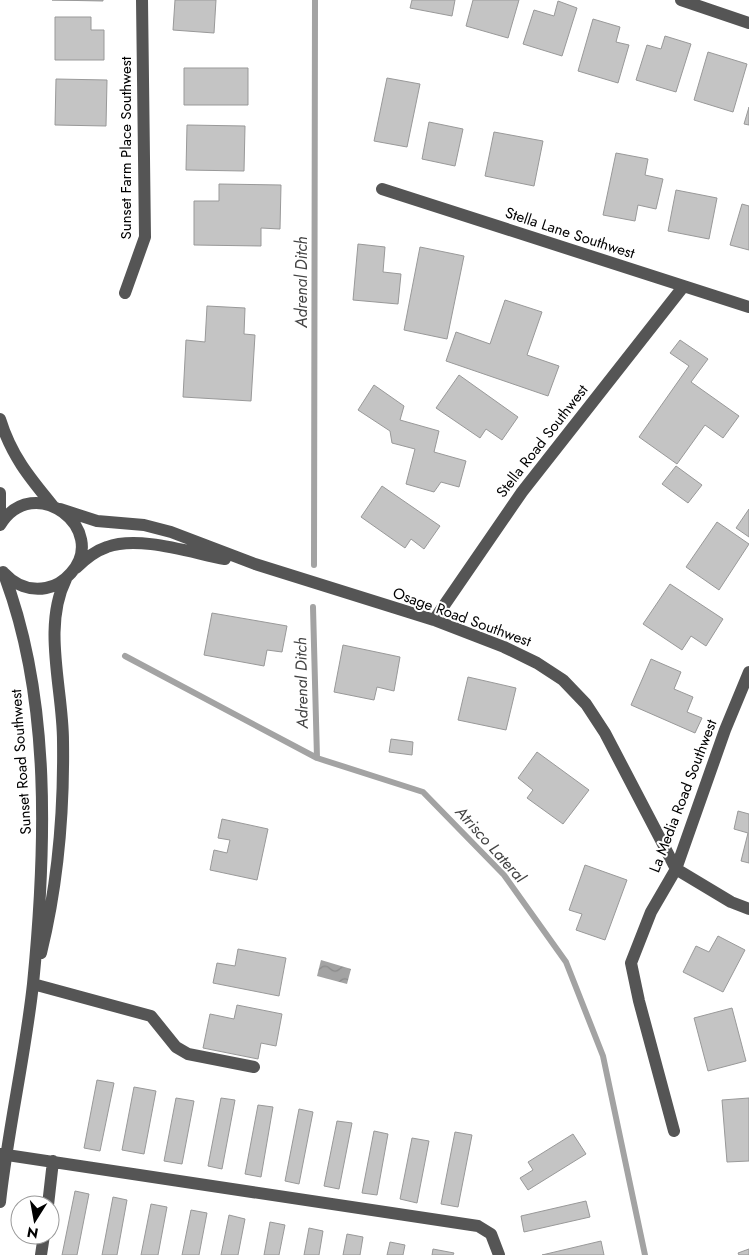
<svg xmlns="http://www.w3.org/2000/svg" width="749" height="1255" viewBox="0 0 749 1255" font-family="Jost,sans-serif">
  <style>
    .water { fill: url(#water-waves) }
    .lines { fill: none; stroke-linecap: round; stroke-linejoin: round }
    .stream { stroke: #a3a3a3; stroke-width: 6 }
    .building { fill: #c4c4c4; stroke: #999 }
    .minor { stroke: #555; stroke-width: 12 }
    .labels { text-anchor: middle; stroke-width: 4; stroke-linejoin: round; paint-order: stroke }
    .street-label { font-size: 15px; fill: #000; stroke: #fff }
    .water-label { font-size: 16px; font-style: italic; fill: #444; stroke: #fff }
  </style>
  <defs>
    <pattern id="water-waves" width="16" height="10" patternUnits="userSpaceOnUse" patternTransform="scale(1.25)"><rect width="16" height="10" fill="#a3a3a3"/><path d="M0 5q4-4 8 0t8 0" fill="none" stroke="#8b8b8b"/></pattern>
  </defs>
  <rect width="100%" height="100%" fill="#fff"/>
  <path class="water" d="M321,960L351,969L347,984L317,976Z"/>
  <g class="lines">
    <path class="stream" d="M314,565L315,0
      M313,607L317,758
      M125,656L317,758L423,792L504,875L566,962L603,1056L645,1255"/>
  </g>
  <path class="building" d="M52,0H103V1Z
    M175,0H216L214,33L173,30Z
    M412,0H455L452,16L410,8Z
    M473,0H519L508,38L466,26Z
    M558,1L577,8L562,56L523,44L534,10L554,16Z
    M55,17H91V30H104V60H55Z
    M593,19L620,27L616,42L629,45L618,83L578,71Z
    M665,36L691,44L676,92L636,80L647,45L661,49Z
    M708,52L747,64L733,112L694,100Z
    M184,68H248V105H184Z
    M387,78L420,84L407,147L374,141Z
    M56,79L107,80L106,126L55,125Z
    M749,107V125L744,124Z
    M429,122L463,129L455,166L422,159Z
    M187,125L245,126L244,171L186,170Z
    M494,132L543,141L534,186L485,176Z
    M616,153L648,159L645,175L663,179L656,209L638,205L635,221L603,215Z
    M219,184L281,185L280,229L261,228V246L194,245V201H219Z
    M676,190L717,198L709,239L668,231Z
    M742,204L749,206V250L730,245Z
    M358,244L385,247L383,272L401,274L398,304L353,300Z
    M420,247L464,256L447,339L404,330Z
    M505,300L542,312L527,355L559,366L548,396L446,361L456,332L490,344Z
    M207,306L245,308L244,334L255,335L251,401L183,397L186,340L205,342Z
    M680,340L708,359L691,382L739,416L723,438L705,425L677,464L639,437L689,366L670,353Z
    M459,375L518,417L502,440L486,429L480,438L436,408Z
    M374,385L404,406L400,420L439,431L434,452L466,461L459,487L441,482L434,492L406,484L415,449L392,443L390,431L358,410Z
    M676,466L702,485L688,503L662,484Z
    M382,486L440,526L424,549L411,539L405,548L361,517Z
    M749,509V537L736,528Z
    M717,522L749,544L719,590L686,567Z
    M670,584L723,619L706,646L691,636L682,650L643,624Z
    M212,613L287,626L282,652L267,650L264,666L204,655Z
    M343,645L400,657L394,691L377,687L374,700L334,692Z
    M651,659L681,672L674,689L693,697L687,712L702,718L695,733L631,705Z
    M468,677L516,688L506,730L458,720Z
    M391,739L413,742L412,755L389,752Z
    M537,752L589,790L563,824L527,798L533,790L518,778Z
    M738,811L749,814V863L741,861L748,833L734,829Z
    M222,819L268,829L257,880L210,870L214,850L227,853L230,840L218,838Z
    M585,865L627,880L605,940L576,930L582,914L569,910Z
    M718,936L745,950L723,992L683,972L696,946L709,952Z
    M238,949L286,958L279,996L213,983L217,963L235,966Z
    M237,1005L282,1014L276,1046L261,1043L258,1059L203,1048L210,1014L234,1019Z
    M732,1008L746,1061L708,1071L694,1018Z
    M97,1080L114,1083L100,1151L84,1148Z
    M134,1087L156,1091L144,1154L122,1150Z
    M176,1098L194,1101L182,1164L164,1161Z
    M221,1098L235,1100L222,1169L208,1166Z
    M749,1098V1161L727,1162L722,1100Z
    M258,1105L273,1107L261,1177L245,1174Z
    M299,1109L313,1112L299,1184L285,1181Z
    M337,1121L352,1123L339,1189L324,1186Z
    M374,1131L388,1134L377,1195L362,1193Z
    M455,1132L472,1135L458,1207L441,1204Z
    M573,1134L586,1154L528,1190L520,1178L533,1170L528,1162Z
    M412,1138L429,1141L417,1203L400,1199Z
    M75,1191L89,1194L77,1255H62Z
    M113,1197L127,1200L117,1255H102Z
    M586,1201L590,1217L524,1232L521,1216Z
    M151,1204L167,1207L158,1255H141Z
    M191,1210L207,1213L199,1255H182Z
    M229,1215L245,1219L238,1255H221Z
    M270,1222L285,1225L279,1255H264Z
    M309,1228L323,1231L319,1255H304Z
    M347,1234L363,1237L360,1255H343Z
    M601,1241L604,1255H542Z
    M390,1242L405,1245L403,1255H387Z
    M433,1249L454,1253L453,1255H432Z
    M749,1249V1255H739L738,1253Z"/>
  <g class="lines">
    <path class="minor" d="M681,0L749,23
      M382,189L749,307
      M125,293L145,237L142,0
      M0,419C11,455 29,477 53,506
      M0,493V509
      M60,509L97,521L144,525L171,532L255,564L434,620L504,647L537,663L563,680L586,704L605,733L676,869L731,902L749,909
      M0,525C34,470 110,530 71,573C64,581 57,586 46,588C30,591 15,585 4,573
      M76,568C85,559 95,551 107,547C139,535 192,553 225,559
      M434,620L522,492L683,287
      M41,953C58,884 64,812 63,741C63,689 42,627 66,579
      M33,984L151,1016L176,1047L188,1054L254,1067
      M674,1131L639,1001L631,963L651,912L676,869L725,730L749,672
      M0,1154L478,1226L491,1234L499,1255
      M0,1202C8,1129 25,1057 33,984C46,851 52,698 3,572
      M48,1205L53,1161
      M41,1255L44,1235"/>
  </g>
  <g class="labels">
    <g class="street-label">
      <text transform="translate(126 148) rotate(-90)" y="5">Sunset Farm Place Southwest</text>
      <text transform="translate(570 233) rotate(18)" y="5">Stella Lane Southwest</text>
      <text transform="translate(542 441) rotate(-52)" y="5">Stella Road Southwest</text>
      <text transform="translate(462 617) rotate(20)" y="5">Osage Road Southwest</text>
      <text transform="translate(21 762) rotate(-94)" y="5">Sunset Road Southwest</text>
      <text transform="translate(683 796) rotate(-69)" y="5">La Media Road Southwest</text>
    </g>
    <g class="water-label">
      <text transform="translate(301 282) rotate(-90)" y="6">Adrenal Ditch</text>
      <text transform="translate(301 683) rotate(-91)" y="6">Adrenal Ditch</text>
      <text transform="translate(491 844) rotate(48)" y="6">Atrisco Lateral</text>
    </g>
  </g>
  <g transform="translate(35 1220) rotate(191)"><circle r="24" fill="#ffffff" stroke="#999999"/>
  <path d="M0-4L9 19L0 12L-9 19Z" fill="#000000"/>
  <text y="-8" font-size="14" font-weight="bold" text-anchor="middle" fill="#000000">N</text>
  </g>
</svg>
